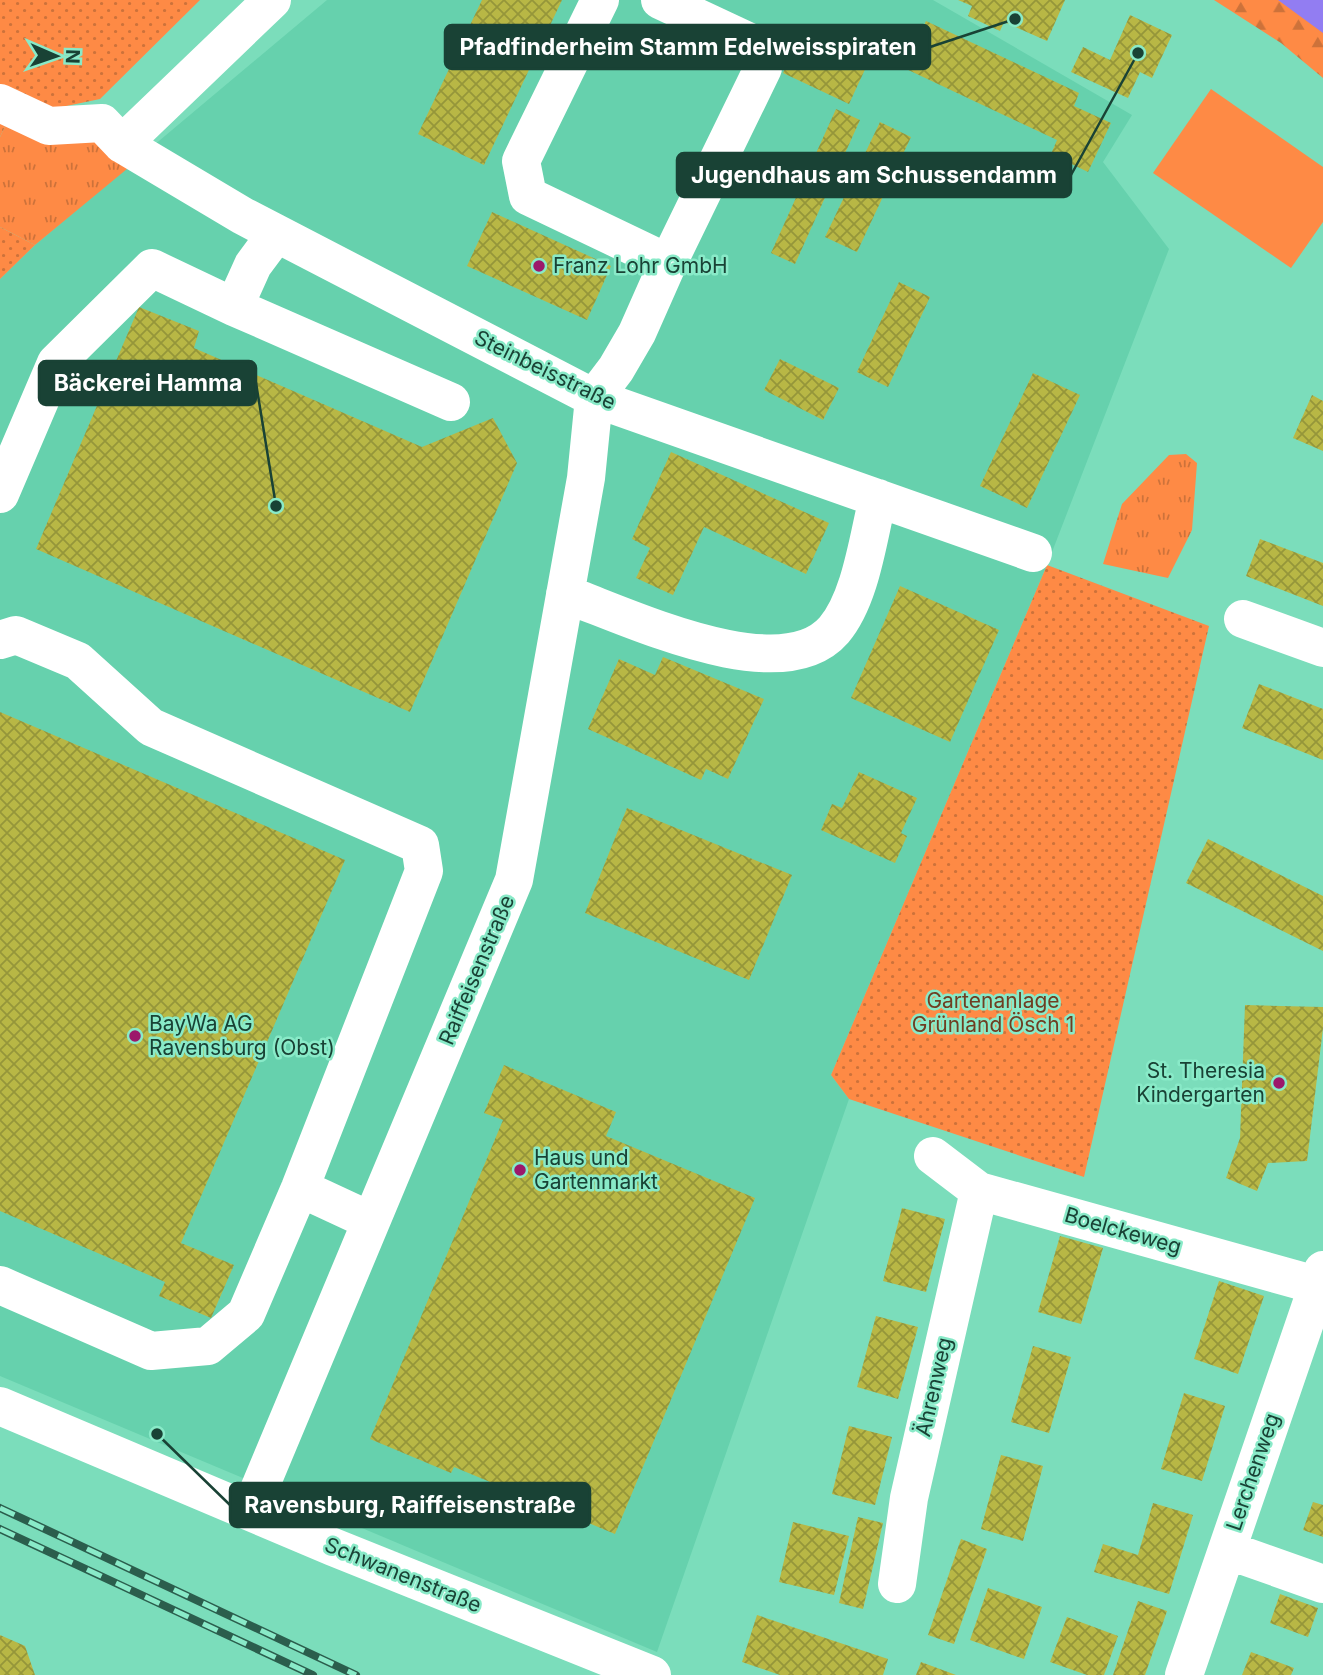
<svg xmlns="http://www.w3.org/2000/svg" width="1323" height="1675" viewBox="0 0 1323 1675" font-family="Inter,sans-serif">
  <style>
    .built { fill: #66d1ad }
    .grass { fill: url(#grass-tufts) }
    .forest { fill: url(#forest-firs) }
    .garden { fill: url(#garden-dots) }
    .pitch { fill: #fe8a45 }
    .water { fill: #927df2 }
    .building { fill: url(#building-cross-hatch) }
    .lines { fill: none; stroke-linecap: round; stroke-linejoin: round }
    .minor { stroke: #fff; stroke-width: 38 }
    .rail-casing { stroke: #2b5e4d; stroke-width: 8 }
    .rail { stroke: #89eac8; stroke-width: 5; stroke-dasharray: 16; stroke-linecap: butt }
    .poi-dot { fill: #9c186a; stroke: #89eac8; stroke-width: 2.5 }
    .labels { text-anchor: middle; stroke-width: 5; stroke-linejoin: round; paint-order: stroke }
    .poi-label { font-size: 21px; fill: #194235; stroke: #89eac8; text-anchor: start }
    .street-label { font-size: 21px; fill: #194235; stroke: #89eac8 }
    .park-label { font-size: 21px; fill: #6f3e22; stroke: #89eac8 }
    .leader { fill: none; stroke: #194235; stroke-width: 2.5 }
    .callout-dot { fill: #194235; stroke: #89eac8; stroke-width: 2.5 }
    .callout { fill: #194235; stroke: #194235; stroke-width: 2.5 }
    .callout-label { font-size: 23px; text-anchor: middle; font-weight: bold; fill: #fff }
  </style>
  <defs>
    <pattern id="grass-tufts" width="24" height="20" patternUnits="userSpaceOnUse" patternTransform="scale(1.75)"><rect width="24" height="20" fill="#fe8a45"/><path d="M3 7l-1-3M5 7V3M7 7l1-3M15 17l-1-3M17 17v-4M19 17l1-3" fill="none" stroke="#cd723a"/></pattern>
    <pattern id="forest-firs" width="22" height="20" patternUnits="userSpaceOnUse" patternTransform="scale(1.75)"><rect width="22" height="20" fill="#fe8a45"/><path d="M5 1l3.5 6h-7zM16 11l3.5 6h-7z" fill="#cd723a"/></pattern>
    <pattern id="garden-dots" width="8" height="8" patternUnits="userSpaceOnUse" patternTransform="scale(1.75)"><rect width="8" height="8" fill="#fe8a45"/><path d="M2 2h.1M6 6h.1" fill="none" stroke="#cd723a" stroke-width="1.8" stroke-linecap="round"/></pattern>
    <pattern id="building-cross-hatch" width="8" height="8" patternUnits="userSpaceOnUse" patternTransform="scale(1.75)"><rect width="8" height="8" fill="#b8b745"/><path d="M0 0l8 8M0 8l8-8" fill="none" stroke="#95963a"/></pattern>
  </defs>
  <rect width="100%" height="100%" fill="#7bddbb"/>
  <path class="built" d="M327,0H933L1132,115L1103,162L1169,249L1047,565L831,1075L849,1099L657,1652L0,1376V279L35,245Z"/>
  <path class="grass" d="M9,118L102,130L133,164L35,245L0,227V137Z
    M1186,454L1197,463L1192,530L1168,578L1103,564L1122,504L1169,455Z"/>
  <path class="forest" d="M1214,0H1323V78L1281,43Z"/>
  <path class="garden" d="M0,0H200L100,99L9,118L0,137Z
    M0,227L35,245L0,279Z
    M1047,565L1209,626L1084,1177L849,1099L831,1075Z"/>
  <path class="pitch" d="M1211,89L1323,167V222L1291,268L1153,173Z"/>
  <path class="water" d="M1278,0H1323V33Z"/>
  <path class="building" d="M482,0H562L484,165L418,134Z
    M958,0H1065L1047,41L1004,22L1000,31L968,16L972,6Z
    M1130,15L1172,35L1152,78L1140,72L1128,98L1071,72L1083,47L1110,60Z
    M926,21L1079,93L1074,106L1111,123L1088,172L1051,154L1057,140L904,68Z
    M802,32L868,63L849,104L783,73Z
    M836,109L860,120L795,264L771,253Z
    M880,122L911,137L857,252L825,237Z
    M492,212L611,266L587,320L467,266Z
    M899,282L930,297L888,387L857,372Z
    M139,307L199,331L194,348L422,447L493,418L517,463L410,712L36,549Z
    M780,359L839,388L823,420L764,390Z
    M1033,373L1080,395L1027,508L980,486Z
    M1312,395L1323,401V451L1293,438Z
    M671,452L829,523L806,574L704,527L673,595L636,578L650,548L632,539Z
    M1260,539L1323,563V606L1246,576Z
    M900,586L999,630L950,742L851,698Z
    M663,657L764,699L728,779L706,769L701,780L588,729L619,659L655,675Z
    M1259,684L1323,709V760L1242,728Z
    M0,712L345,860L181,1243L234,1265L211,1318L159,1296L165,1282L0,1211Z
    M859,772L917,798L901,833L907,836L895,863L821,830L832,804L842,808Z
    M627,808L792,875L749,980L585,913Z
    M1208,839L1323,896V951L1186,883Z
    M1245,1005L1323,1007V1028L1307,1161L1268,1163L1257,1191L1226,1178L1240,1138Z
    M504,1065L616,1112L606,1136L755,1198L615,1534L454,1467L451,1473L370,1439L503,1120L484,1113Z
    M902,1208L945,1219L926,1292L883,1281Z
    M1060,1236L1103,1248L1081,1324L1038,1312Z
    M1219,1281L1264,1296L1238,1374L1194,1359Z
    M876,1316L918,1327L898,1399L857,1387Z
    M1033,1346L1071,1357L1049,1433L1011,1422Z
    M1184,1393L1225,1406L1202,1481L1161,1469Z
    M849,1426L892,1437L875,1505L832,1494Z
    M1001,1455L1043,1466L1023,1541L981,1529Z
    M1313,1502L1323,1505V1537L1303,1530Z
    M1153,1503L1193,1515L1169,1594L1094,1572L1103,1544L1138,1555Z
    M858,1517L883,1523L863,1609L839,1603Z
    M793,1522L849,1536L834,1595L779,1582Z
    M961,1539L987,1549L954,1644L928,1635Z
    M988,1588L1042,1607L1024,1659L970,1640Z
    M1280,1594L1318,1608L1308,1637L1270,1623Z
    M1138,1601L1167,1611L1145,1675H1113Z
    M757,1615L888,1659L883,1675H780L742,1662Z
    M1067,1617L1118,1636L1104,1675H1087L1050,1662Z
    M0,1635L25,1646L35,1675H0Z
    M1251,1652L1294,1668L1291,1675H1242Z
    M921,1662L956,1675H916Z"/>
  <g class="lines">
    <path class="minor" d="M600,0L521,161L528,196L668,263
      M0,103L49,126L102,123L122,144L243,216L594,398L1033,553
      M122,144L272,0
      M234,307L253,265L276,234
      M0,494L56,363L152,268L234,307L451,402
      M565,594C627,616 781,691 834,630C861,598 868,538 878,498
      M1243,619L1323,648
      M0,640L16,635L78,661L151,727L420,845L424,871L300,1188L246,1314L208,1346L151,1351L0,1285
      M933,1156L979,1191L1323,1287
      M300,1188L371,1221
      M0,1406L333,1547L652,1675
      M250,1511L514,880L586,478L594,398L616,369L637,333L668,263L763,68L758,46L660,0
      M1227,1550L1323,1584
      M897,1584L909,1498L979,1191
      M1184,1675L1323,1270"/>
    <g class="rail-casing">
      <path id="rail" d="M0,1508L356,1675
        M0,1529L313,1675"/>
    </g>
    <use href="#rail" class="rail"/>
  </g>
  <g class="poi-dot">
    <circle cx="539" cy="266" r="7"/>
    <circle cx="135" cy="1036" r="7"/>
    <circle cx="1279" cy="1083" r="7"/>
    <circle cx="520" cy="1170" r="7"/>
  </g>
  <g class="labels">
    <g class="poi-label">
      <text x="553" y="273">Franz Lohr GmbH</text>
      <text x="149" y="1031">BayWa AG<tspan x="149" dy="24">Ravensburg (Obst)</tspan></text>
      <text x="1265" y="1078" text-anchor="end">St. Theresia<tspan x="1265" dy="24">Kindergarten</tspan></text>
      <text x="534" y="1165">Haus und<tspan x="534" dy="24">Gartenmarkt</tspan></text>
    </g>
    <g class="street-label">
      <text transform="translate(545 370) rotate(26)" y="7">Steinbeisstraße</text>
      <text transform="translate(477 970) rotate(-67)" y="7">Raiffeisenstraße</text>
      <text transform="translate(1123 1231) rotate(16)" y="7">Boelckeweg</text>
      <text transform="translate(934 1387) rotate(-77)" y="7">Ährenweg</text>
      <text transform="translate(1253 1472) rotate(-71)" y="7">Lerchenweg</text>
      <text transform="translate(403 1575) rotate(22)" y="7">Schwanenstraße</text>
    </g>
    <g class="park-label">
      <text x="993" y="1008">Gartenanlage<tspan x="993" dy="24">Grünland Ösch 1</tspan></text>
    </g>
  </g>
  <path class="leader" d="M1015 19L930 47M1138 53L1071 175M276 506L256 383M157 1434L230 1505"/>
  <g class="callout-dot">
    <circle cx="1015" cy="19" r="7"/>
    <circle cx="1138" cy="53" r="7"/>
    <circle cx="276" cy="506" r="7"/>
    <circle cx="157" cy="1434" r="7"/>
  </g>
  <g class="callout">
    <rect x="445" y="25" width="485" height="44" rx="7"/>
    <rect x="677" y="153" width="394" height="44" rx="7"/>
    <rect x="39" y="361" width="217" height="44" rx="7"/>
    <rect x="230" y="1483" width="360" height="44" rx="7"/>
  </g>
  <g class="callout-label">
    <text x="688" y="55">Pfadfinderheim Stamm Edelweisspiraten</text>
    <text x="874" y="183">Jugendhaus am Schussendamm</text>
    <text x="148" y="391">Bäckerei Hamma</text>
    <text x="410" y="1513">Ravensburg, Raiffeisenstraße</text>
  </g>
  <g transform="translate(56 56) rotate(92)" stroke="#89eac8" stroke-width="5" paint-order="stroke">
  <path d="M0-5L12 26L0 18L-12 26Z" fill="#194235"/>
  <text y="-10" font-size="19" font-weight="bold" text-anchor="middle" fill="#194235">N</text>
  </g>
</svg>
